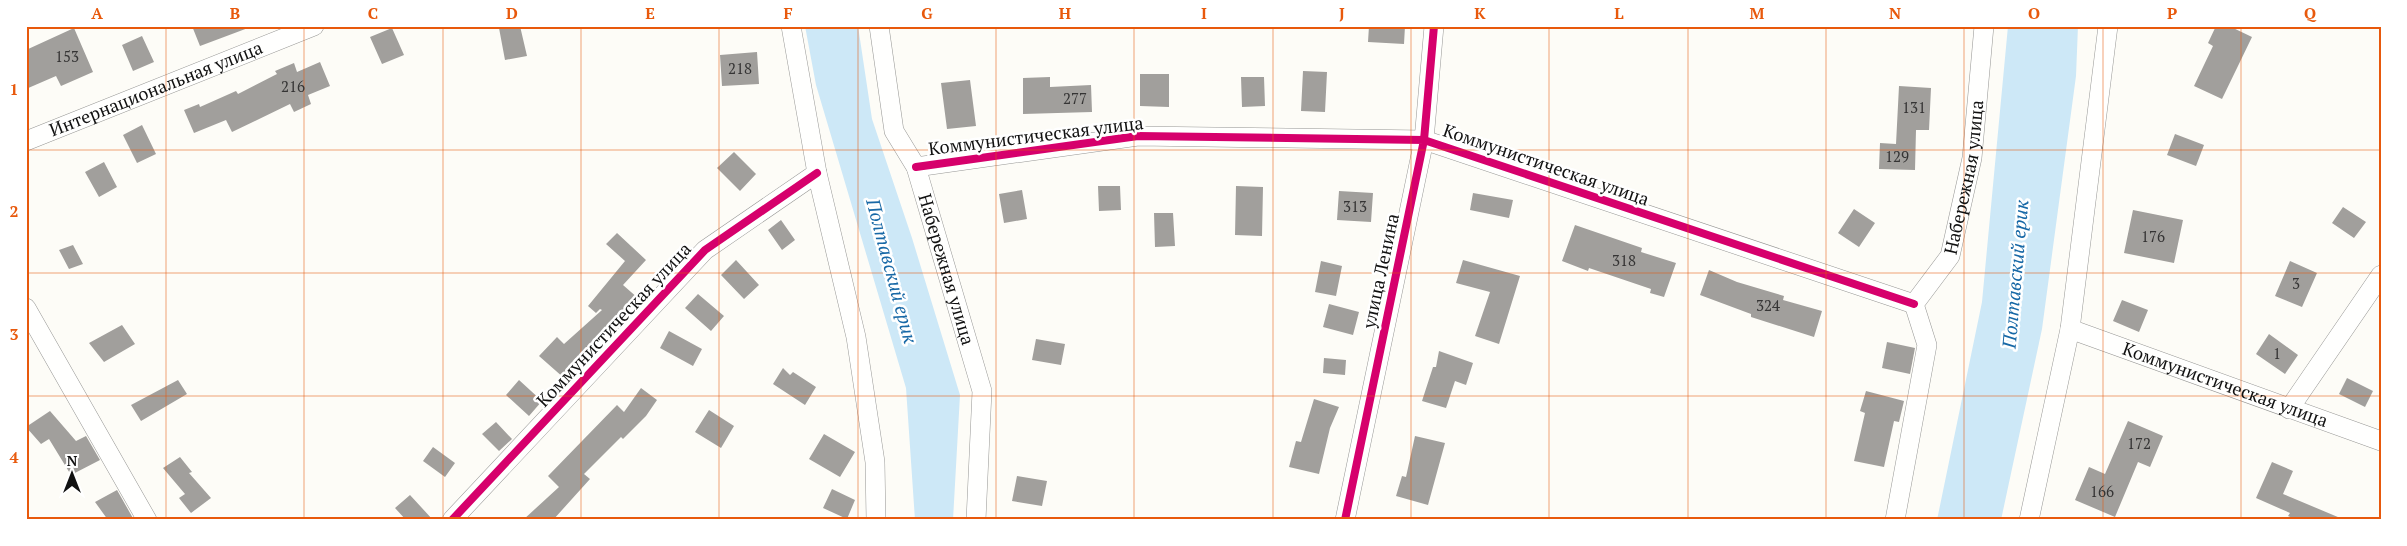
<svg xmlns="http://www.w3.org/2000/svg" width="2407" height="546" viewBox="0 0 2407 546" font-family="'PT Serif',serif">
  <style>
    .water { fill: #cde8f7 }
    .building { fill: #a19f9c }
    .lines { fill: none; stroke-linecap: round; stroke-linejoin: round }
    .minor-casing { stroke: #979795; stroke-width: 20 }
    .minor { stroke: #fffffe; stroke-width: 19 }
    .cycleway-casing { stroke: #fff; stroke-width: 11 }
    .cycleway { stroke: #d6006c; stroke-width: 8 }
    .grid { fill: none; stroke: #e8590c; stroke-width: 1; stroke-opacity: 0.55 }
    .labels { text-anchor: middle; stroke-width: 5; stroke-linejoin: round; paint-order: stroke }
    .number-label { font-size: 15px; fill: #353434 }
    .street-label { font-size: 18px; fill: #111; stroke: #fff }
    .water-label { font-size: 19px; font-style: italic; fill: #1768a6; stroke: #fff }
    .neatline { fill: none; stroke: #e8590c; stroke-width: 2 }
    .grid-label { font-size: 16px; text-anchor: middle; font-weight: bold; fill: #e8590c }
  </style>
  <rect width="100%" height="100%" fill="#fdfcf7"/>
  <path class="water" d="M805,26H858L872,119L912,238L960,395L953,520H915L906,388L816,85Z
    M2008,26H2078L2076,76L2042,329L2001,520H1937L1982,302Z"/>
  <path class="building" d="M192,26H248V28L200,46Z
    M509,26H520L527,56L505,60L499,28Z
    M1369,26H1405L1404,44L1368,42Z
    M2216,26H2229L2252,37L2222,99L2194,86L2213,46L2208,43Z
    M74,28L93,72L61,86L56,76L26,89V50Z
    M392,28L404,55L382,64L370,37Z
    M142,36L154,62L133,71L122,45Z
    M757,52L759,84L722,86L720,55Z
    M320,62L330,86L308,95L311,104L294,112L290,104L232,132L226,120L194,133L184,110L199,104L200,107L236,91L238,94L277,74L275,71L294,63L297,72Z
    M1303,71L1327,72L1325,112L1301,111Z
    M1140,74H1169V107L1140,106Z
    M1050,77V87L1091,85L1092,112L1023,114V78Z
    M1241,77H1264L1265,106L1242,107Z
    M970,80L976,126L947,129L941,83Z
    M1899,86L1931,88L1929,130H1916L1915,170L1879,169L1880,143L1896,144Z
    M142,125L156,154L137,163L123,135Z
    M2175,134L2204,145L2196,166L2167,155Z
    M734,152L756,174L740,191L717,168Z
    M104,162L117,187L99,197L85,172Z
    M1098,186H1120L1121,210L1099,211Z
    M1236,186L1263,187L1262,236L1235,235Z
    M1022,190L1027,219L1004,223L999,194Z
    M1339,191L1373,193L1371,222L1337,220Z
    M1473,193L1513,200L1509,218L1470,210Z
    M2343,207L2366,222L2354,238L2332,223Z
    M1854,209L1875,223L1859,247L1838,233Z
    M2133,210L2183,220L2174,263L2124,253Z
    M1154,213H1173L1175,246L1155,247Z
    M781,220L795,240L782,250L768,230Z
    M1575,225L1642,248L1641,252L1676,263L1664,297L1650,293L1651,289L1589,268L1588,271L1562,261Z
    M617,233L646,260L623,285L639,299L619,323L580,358L581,359L564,378L539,356L557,337L564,344L602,310L600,309L596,313L588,306L625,261L606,244Z
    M73,245L83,264L69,269L59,250Z
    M736,260L759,285L744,299L721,275Z
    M1463,260L1520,276L1499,344L1475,336L1490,292L1456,283Z
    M1321,261L1342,266L1336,296L1315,292Z
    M2290,261L2317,273L2302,307L2275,296Z
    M1709,270L1737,282L1784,296L1783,300L1822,311L1814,337L1751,317V314L1700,295Z
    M698,294L724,316L711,331L685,308Z
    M2122,300L2148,310L2139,332L2113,321Z
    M1329,304L1359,312L1353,335L1323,327Z
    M122,325L135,344L104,362L89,343Z
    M669,331L702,349L693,366L660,348Z
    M2269,334L2298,355L2285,374L2256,354Z
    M1036,339L1065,344L1061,365L1032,360Z
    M1887,342L1915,348L1910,374L1882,368Z
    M1439,351L1473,363L1466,385L1455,381L1446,408L1422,401L1433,367H1436Z
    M1324,358L1346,360L1345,375L1323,373Z
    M783,368L790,375L793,372L816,387L805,405L773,384Z
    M2347,378L2373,391L2365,407L2339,394Z
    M178,380L187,394L141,421L131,405Z
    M519,380L542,401L529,416L506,395Z
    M641,388L657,400L646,416L623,439L621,437L584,474L590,479L553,520H523L559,487L548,476L617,405L624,412Z
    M1866,391L1904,401L1899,422L1894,421L1884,467L1854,461L1865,413L1860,411Z
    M1314,399L1339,407L1330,428L1319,474L1289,467L1296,441L1301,442Z
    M709,410L734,426L721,448L695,432Z
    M50,411L76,441L86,436L100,460L71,475L49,439L41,444L26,427Z
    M2128,421L2163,436L2150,467L2138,462L2115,517L2075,500L2089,467L2105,474Z
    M496,422L512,439L499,451L482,434Z
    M824,434L855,452L840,477L809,459Z
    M1415,436L1445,443L1428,505L1396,496L1402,476L1406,477Z
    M433,447L455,463L445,477L423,461Z
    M180,457L192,472L189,473L211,498L191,513L179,498L185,494L163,468Z
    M2272,462L2293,471L2283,494L2345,520H2297L2288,516L2290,513L2256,498Z
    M1017,476L1047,481L1042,506L1012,501Z
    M832,489L855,500L847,519L823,508Z
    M117,490L134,520H108L95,502Z
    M410,495L433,520H406L395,508Z"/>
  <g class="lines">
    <g class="minor-casing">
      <g id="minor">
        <path d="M791,26L817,173L856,337L875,462L876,520"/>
        <path id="s1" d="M879,26L894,131L916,167L982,391L976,520"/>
        <path id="s2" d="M26,141L314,26"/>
        <path d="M916,167L1138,136L1424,140L1914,304"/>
        <path d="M26,308L147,520"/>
        <path id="s3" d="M2070,329L2381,441"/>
        <path d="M2289,409L2381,275"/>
        <path d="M452,520L705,250L817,173"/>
        <path d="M1345,520L1424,140L1434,26"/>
        <path id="s4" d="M1895,520L1927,345L1914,304L1950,256L1972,158L1984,26"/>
        <path d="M2029,520L2070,329L2108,26"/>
      </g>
    </g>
    <use href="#minor" class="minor"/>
    <g class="cycleway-casing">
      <path id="cycleway" d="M916,167L1138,136L1424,140L1914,304
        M452,520L705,250L817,173
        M1345,520L1424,140L1434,26"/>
    </g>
    <use href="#cycleway" class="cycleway"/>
  </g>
  <path class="grid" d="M166,26V520M304,26V520M443,26V520M581,26V520M719,26V520M858,26V520M996,26V520M1134,26V520M1273,26V520M1411,26V520M1549,26V520M1688,26V520M1826,26V520M1964,26V520M2103,26V520M2241,26V520M26,150H2381M26,273H2381M26,396H2381"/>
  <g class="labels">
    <g class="number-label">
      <text x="67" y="62">153</text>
      <text x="740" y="74">218</text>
      <text x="293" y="92">216</text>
      <text x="1075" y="104">277</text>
      <text x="1914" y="113">131</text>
      <text x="1897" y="162">129</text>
      <text x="1355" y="212">313</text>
      <text x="2153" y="242">176</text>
      <text x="1624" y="266">318</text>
      <text x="2296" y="289">3</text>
      <text x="1768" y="311">324</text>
      <text x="2277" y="359">1</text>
      <text x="2139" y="449">172</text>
      <text x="2102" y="497">166</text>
    </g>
    <g class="street-label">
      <text dy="6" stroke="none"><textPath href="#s2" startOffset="140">Интернациональная улица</textPath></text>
      <text transform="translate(1036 136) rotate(-7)" y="6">Коммунистическая улица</text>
      <text transform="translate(1546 165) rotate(19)" y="6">Коммунистическая улица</text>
      <text dy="6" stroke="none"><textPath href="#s4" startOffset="361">Набережная улица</textPath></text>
      <text dy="6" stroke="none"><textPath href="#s1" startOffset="255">Набережная улица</textPath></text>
      <text transform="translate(1381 271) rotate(-78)" y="6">улица Ленина</text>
      <text transform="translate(614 325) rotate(-47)" y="6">Коммунистическая улица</text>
      <text dy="6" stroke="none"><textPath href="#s3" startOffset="165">Коммунистическая улица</textPath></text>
    </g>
    <g class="water-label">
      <text transform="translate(892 271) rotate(75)" y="7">Полтавский ерик</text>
      <text transform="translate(2015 274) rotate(-85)" y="7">Полтавский ерик</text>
    </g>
  </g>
  <rect width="2407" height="546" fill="none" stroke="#ffffff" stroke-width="55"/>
  <g transform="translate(72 474)" stroke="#ffffff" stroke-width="4" paint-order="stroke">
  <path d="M0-4L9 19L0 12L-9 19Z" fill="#111111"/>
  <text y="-8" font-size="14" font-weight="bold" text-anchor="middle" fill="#111111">N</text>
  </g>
  <rect x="28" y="28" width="2352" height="490" class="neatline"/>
  <g class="grid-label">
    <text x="97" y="19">A</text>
    <text x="235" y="19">B</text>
    <text x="373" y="19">C</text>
    <text x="512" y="19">D</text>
    <text x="650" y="19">E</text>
    <text x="788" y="19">F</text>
    <text x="927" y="19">G</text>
    <text x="1065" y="19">H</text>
    <text x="1204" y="19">I</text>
    <text x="1342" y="19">J</text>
    <text x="1480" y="19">K</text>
    <text x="1619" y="19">L</text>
    <text x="1757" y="19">M</text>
    <text x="1895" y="19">N</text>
    <text x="2034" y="19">O</text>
    <text x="2172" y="19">P</text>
    <text x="2310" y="19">Q</text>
    <text x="14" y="95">1</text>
    <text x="14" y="217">2</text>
    <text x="14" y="340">3</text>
    <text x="14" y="463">4</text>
  </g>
</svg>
